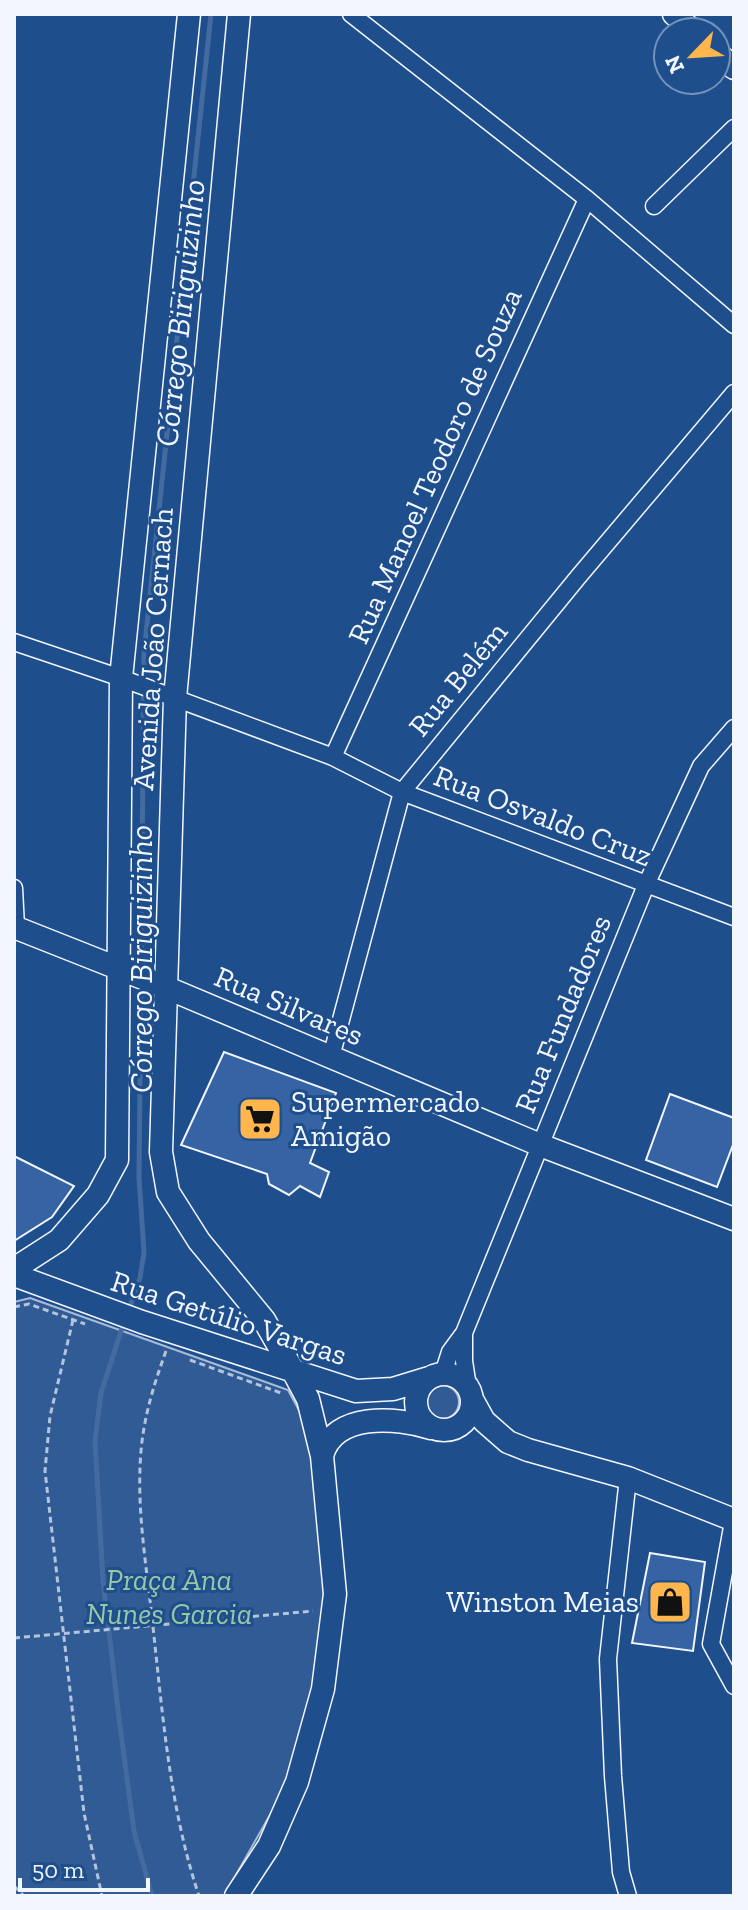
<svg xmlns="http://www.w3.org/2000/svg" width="748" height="1910" viewBox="0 0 748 1910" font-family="'Zilla Slab',serif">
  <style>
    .built { fill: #305b95; stroke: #a8bbd7; stroke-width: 2 }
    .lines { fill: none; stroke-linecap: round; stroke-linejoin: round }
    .stream { stroke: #446ba0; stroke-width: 5 }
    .building { fill: #3563a3; stroke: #f2f6ff; stroke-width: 2 }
    .street-casing { stroke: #f2f6ff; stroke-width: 19 }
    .secondary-casing { stroke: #f2f6ff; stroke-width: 25 }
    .path { stroke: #b3c4dc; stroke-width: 3; stroke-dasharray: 6 4; stroke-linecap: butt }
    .street { stroke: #1f4e8c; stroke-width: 16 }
    .secondary { stroke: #1f4e8c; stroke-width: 22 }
    .labels { text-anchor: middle; stroke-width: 6; stroke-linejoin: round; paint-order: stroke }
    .street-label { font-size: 30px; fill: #f2f6ff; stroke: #1f4e8c }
    .poi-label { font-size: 30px; fill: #f2f6ff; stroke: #1f4e8c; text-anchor: start }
    .park-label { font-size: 30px; font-style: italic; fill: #97c8a6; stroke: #1f4e8c }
    .water-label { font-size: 32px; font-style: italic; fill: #f2f6ff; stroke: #1f4e8c }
  </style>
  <rect width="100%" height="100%" fill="#1f4e8c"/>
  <path class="built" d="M30,1298L288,1390L301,1414L311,1448L323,1553L324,1606L309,1709L297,1752L279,1799L224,1896H17L14,1893V1302Z
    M425 1402a17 17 0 1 1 34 0a17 17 0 1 1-34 0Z"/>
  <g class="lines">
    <path class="stream" d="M141,971L144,653L211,14
      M128,1312L140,1278L144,1252L139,1178L141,985
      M124,1322L101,1393L95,1441L103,1581L119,1718L134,1831L152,1896"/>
  </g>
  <path class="building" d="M224,1052L336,1093L310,1163L329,1172L320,1197L300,1186L289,1195L269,1184L267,1174L181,1145Z
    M670,1094L734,1118V1142L717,1187L646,1160Z
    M14,1156L74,1186L52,1217L14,1241Z
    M650,1553L705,1562L693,1651L632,1643Z"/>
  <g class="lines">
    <g class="street-casing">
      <path id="street" d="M351,14L587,199L734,325
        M654,206L734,128
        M14,642L121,678L333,757L402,792L734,917
        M333,757L587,199
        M14,888L16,927
        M331,1057L402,792L579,576L734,393
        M464,1333V1361L468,1387
        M443,1374L450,1352L464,1333L646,885L701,766L734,728
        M734,1516L711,1644L734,1686
        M628,1896L621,1872L613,1776L608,1659L628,1478"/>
    </g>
    <g class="secondary-casing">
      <path id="secondary" d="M674,14L694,32
        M716,52L734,68
        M14,927L153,982L540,1145L734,1219
        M14,1269L59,1240L98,1195L117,1160L121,678L189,14
        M14,1275L142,1322L356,1391L393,1389L429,1378
        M416 1402a28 28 0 1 1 56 0a28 28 0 1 1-56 0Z
        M473,1401L484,1421L508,1442L528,1450L628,1478L734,1520
        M322,1456C333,1412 397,1417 431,1428
        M236,1896L269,1846L297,1782L323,1689L335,1594L322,1456L308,1399L292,1369L264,1320L199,1241L168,1192L161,1152L175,698L239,14"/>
    </g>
    <path class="path" d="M14,1307L29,1304L85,1324
      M73,1320L50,1416L45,1471L84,1813L102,1896
      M166,1351C154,1384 144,1416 141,1451C136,1510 147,1568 153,1627C163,1718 170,1809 199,1896
      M190,1360L281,1393
      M14,1638L313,1611
      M14,1886L24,1896"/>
    <use href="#street" class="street"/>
    <use href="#secondary" class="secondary"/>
  </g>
  <defs>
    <g id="supermarket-square" transform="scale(2.3)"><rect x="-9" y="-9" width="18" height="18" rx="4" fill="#ffb74d" stroke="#1f4e8c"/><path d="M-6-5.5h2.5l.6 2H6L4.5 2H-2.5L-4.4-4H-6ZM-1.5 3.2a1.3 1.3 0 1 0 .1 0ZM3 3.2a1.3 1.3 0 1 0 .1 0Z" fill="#111"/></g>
    <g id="shop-square" transform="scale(2.3)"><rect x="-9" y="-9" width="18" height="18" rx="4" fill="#ffb74d" stroke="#1f4e8c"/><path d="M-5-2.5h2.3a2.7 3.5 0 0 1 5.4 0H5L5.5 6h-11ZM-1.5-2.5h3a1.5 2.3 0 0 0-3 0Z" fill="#111"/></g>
  </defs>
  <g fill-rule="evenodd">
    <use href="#supermarket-square" x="260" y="1119"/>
    <use href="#shop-square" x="670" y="1602"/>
  </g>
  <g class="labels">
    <g class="street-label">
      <text transform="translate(435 466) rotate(-66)" y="10">Rua Manoel Teodoro de Souza</text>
      <text transform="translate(153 649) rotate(-86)" y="10">Avenida João Cernach</text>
      <text transform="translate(458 679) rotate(-51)" y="10">Rua Belém</text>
      <text transform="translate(543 816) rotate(21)" y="10">Rua Osvaldo Cruz</text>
      <text transform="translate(289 1006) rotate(23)" y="10">Rua Silvares</text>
      <text transform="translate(563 1014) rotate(-68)" y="10">Rua Fundadores</text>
      <text transform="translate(229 1318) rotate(18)" y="10">Rua Getúlio Vargas</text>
    </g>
    <g class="poi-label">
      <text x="291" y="1112">Supermercado<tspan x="291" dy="34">Amigão</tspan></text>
      <text x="639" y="1612" text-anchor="end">Winston Meias</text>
    </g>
    <g class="park-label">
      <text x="169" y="1590">Praça Ana<tspan x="169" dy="34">Nunes Garcia</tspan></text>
    </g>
    <g class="water-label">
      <text transform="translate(180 313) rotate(-84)" y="11">Córrego Biriguizinho</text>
      <text transform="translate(141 959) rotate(-90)" y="11">Córrego Biriguizinho</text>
    </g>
  </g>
  <rect width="748" height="1910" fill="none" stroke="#f2f6ff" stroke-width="32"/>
  <g transform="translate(692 56) rotate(245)"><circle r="38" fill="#1f4e8c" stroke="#7391ba" stroke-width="2"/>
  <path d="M0-6L14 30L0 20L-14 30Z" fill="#ffb74d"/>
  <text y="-12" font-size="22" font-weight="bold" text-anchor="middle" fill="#f2f6ff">N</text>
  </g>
  <path d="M20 1878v12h128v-12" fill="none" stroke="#f2f6ff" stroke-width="4"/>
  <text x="32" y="1878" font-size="24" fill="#f2f6ff" stroke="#1f4e8c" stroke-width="6" paint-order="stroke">50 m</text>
</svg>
